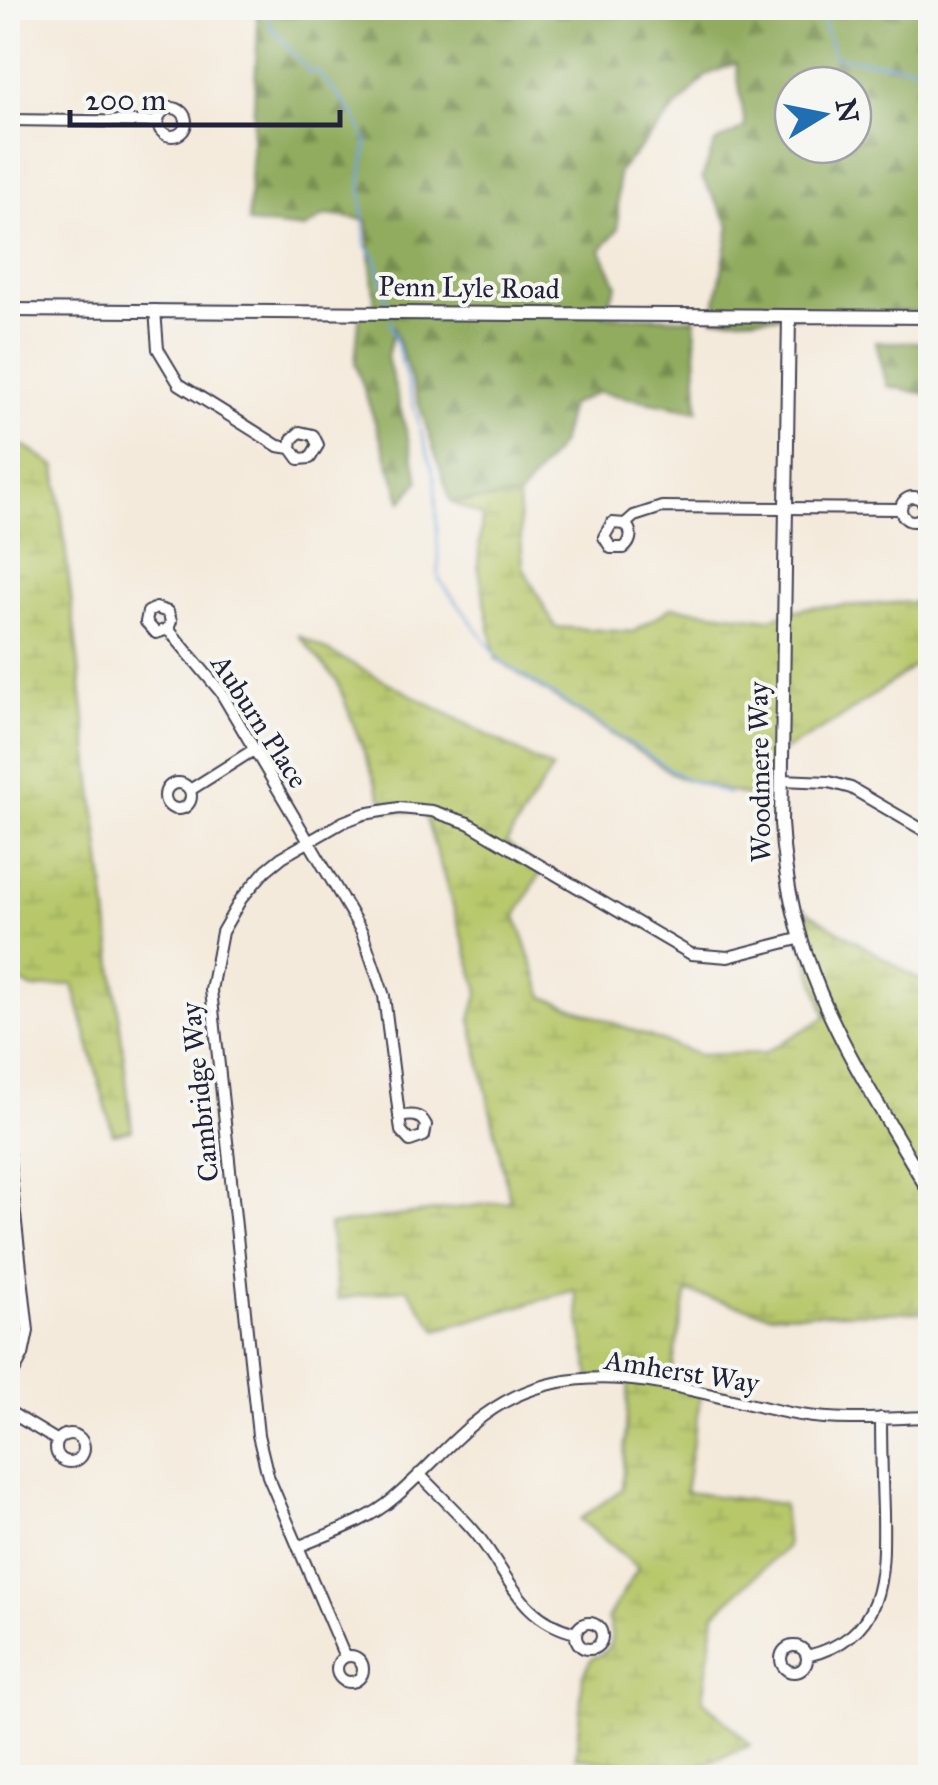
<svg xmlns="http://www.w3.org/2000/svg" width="938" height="1785" viewBox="0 0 938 1785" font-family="'IM FELL Great Primer',serif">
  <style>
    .forest { fill: url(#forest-firs); stroke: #5a674c; stroke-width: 2.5; fill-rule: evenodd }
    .wetland { fill: url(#wetland-marsh); stroke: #6c7452; stroke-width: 2.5 }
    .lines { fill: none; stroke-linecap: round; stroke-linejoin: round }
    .stream { stroke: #73a3dd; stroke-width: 2.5 }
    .minor-casing { stroke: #424053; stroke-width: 14 }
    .tertiary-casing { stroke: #424053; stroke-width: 16 }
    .secondary-casing { stroke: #424053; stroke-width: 18 }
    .minor { stroke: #fff; stroke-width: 10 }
    .tertiary { stroke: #fff; stroke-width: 12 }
    .secondary { stroke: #fff; stroke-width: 14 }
    .labels { text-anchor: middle; stroke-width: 8; stroke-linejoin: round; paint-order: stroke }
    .street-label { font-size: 28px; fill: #22223b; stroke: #f6f6f2 }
  </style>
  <defs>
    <pattern id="forest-firs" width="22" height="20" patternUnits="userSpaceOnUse" patternTransform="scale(2.5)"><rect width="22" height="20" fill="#91ac5e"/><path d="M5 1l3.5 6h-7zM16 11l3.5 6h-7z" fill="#768c4f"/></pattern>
    <pattern id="wetland-marsh" width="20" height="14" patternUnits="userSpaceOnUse" patternTransform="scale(2.5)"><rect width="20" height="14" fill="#b7c76a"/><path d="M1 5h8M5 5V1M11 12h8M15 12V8" fill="none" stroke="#9dab5d"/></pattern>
  </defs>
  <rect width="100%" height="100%" fill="#f6f6f2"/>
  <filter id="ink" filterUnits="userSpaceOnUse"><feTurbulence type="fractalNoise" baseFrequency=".01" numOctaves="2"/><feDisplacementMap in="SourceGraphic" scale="20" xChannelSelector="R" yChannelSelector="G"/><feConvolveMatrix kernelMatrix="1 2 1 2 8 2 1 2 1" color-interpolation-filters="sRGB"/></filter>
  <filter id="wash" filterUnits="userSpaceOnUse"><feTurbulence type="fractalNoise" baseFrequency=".0048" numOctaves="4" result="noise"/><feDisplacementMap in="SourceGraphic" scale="40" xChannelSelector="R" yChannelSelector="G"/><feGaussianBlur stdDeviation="2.25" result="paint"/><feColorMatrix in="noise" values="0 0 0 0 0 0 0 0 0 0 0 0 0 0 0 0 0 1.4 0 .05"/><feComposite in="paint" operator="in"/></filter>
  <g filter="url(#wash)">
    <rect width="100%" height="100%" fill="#f4eadb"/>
    <path class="forest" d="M256,8H836L839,14L844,8H919L930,38V311L713,319L730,225L702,178L715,143L745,127L736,63L707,75L618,172V229L601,250L617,285L603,315L695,319L698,411L598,392L570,405L560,445L518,498L451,502L394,328L387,357L419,481L402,502L355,363L360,310L375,308L367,220L326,215L305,229L248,223L258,29ZM793,85H853V145H793Z
      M876,342H930V395L887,386Z"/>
    <path class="wetland" d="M25,446L56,467L132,1130L113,1134L73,984L32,989L8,974V449Z
      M518,498L523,567L555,627L633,632L672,607L768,619L805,608L930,601V655L838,720L774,756L762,800L678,777L496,659L478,565L482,516L451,502Z
      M298,635L552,769L506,843L542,870L516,916L544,997L699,1055L764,1053L826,1017L790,901L923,982H930V1180L926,1186L930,1198V1312L769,1314L687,1292L669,1384L701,1392L685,1492L783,1504L787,1547L715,1613L703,1700L751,1745L683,1773L576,1757L583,1674L592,1658C613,1652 615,1637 607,1619L638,1568L580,1519L622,1489L629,1378L590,1379L575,1290L437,1330L407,1288L338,1299L329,1225L510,1201L471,1019L479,991L424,812L386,810L337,681Z"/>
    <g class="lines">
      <path class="stream" d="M268,8L269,24L309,72L317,71L355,116L367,141L361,183L365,244L376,259L387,302
        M818,8L835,57L924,68
        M390,321L435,480L439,579L502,662L684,778L728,794"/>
    </g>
  </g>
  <g filter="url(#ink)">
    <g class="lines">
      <g class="minor-casing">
        <path id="minor" d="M158 122a14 14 0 1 1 28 0a14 14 0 1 1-28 0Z
          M8,120L158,122
          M155,310L158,349L179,384L278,446L291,448L299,459L310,458L318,445L313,435L300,432L292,439L291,448
          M901 509a12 12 0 1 1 24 0a12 12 0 1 1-24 0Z
          M625,524C633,531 632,541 624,548H611L604,537L612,523L625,524L634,516L662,507L900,509
          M168,629L156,633L146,622L148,612L156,608L168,612L171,621L168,629L220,691L362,932L384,996L401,1131L410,1141L424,1136L426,1125C420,1113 410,1115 399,1117
          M781,780L829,782L851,788L930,834
          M165 796a13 13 0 1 1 26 0a13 13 0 1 1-26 0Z
          M190,790L255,749
          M8,1151L28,1331L23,1355L8,1383
          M8,1411L58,1441
          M56 1448a14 14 0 1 1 28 0a14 14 0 1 1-28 0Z
          M419,1474C437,1493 457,1511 474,1531C508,1571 518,1620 576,1633
          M298,1547C330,1533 366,1522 393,1499C435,1464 465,1420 516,1396C608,1353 707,1399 800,1415C843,1422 887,1418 930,1417
          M576 1636a13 13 0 1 1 26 0a13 13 0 1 1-26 0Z
          M781 1659a13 13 0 1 1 26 0a13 13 0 1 1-26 0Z
          M807,1656C885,1637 884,1578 883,1512C882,1481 881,1449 881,1418
          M337 1669a13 13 0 1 1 26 0a13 13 0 1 1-26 0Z
          M345,1657L268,1476L258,1435L211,990L222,932L241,899L266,870L282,857L343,822L364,814L399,808L432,811L468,823L691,954L728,957L798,939"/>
      </g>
      <g class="tertiary-casing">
        <path id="tertiary" d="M8,310L930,317
          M789,316L781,823C790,976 856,1065 930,1193"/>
      </g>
      <g class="secondary-casing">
        <path id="secondary" d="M868,1778L930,1776"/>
      </g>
      <use href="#minor" class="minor"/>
      <use href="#tertiary" class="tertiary"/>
      <use href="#secondary" class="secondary"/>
    </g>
  </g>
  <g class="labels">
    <g class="street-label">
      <text transform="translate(469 287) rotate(1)" y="10">Penn Lyle Road</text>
      <text transform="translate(260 721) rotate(57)" y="10">Auburn Place</text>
      <text transform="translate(759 772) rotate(-91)" y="10">Woodmere Way</text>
      <text transform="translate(199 1092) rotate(-96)" y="10">Cambridge Way</text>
      <text transform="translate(682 1371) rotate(9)" y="10">Amherst Way</text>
    </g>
  </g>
  <rect width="938" height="1785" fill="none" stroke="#f6f6f2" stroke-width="40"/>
  <g transform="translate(823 115) rotate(80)"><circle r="48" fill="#f6f6f2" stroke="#a1a1a9" stroke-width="2.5"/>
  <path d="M0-8L18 38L0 25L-18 38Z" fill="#1f6fb2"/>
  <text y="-15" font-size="28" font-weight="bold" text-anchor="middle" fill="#22223b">N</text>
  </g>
  <path d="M70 110v15h270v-15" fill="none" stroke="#22223b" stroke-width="5"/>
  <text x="85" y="110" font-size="30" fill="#22223b" stroke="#f6f6f2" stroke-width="8" paint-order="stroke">200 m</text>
</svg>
